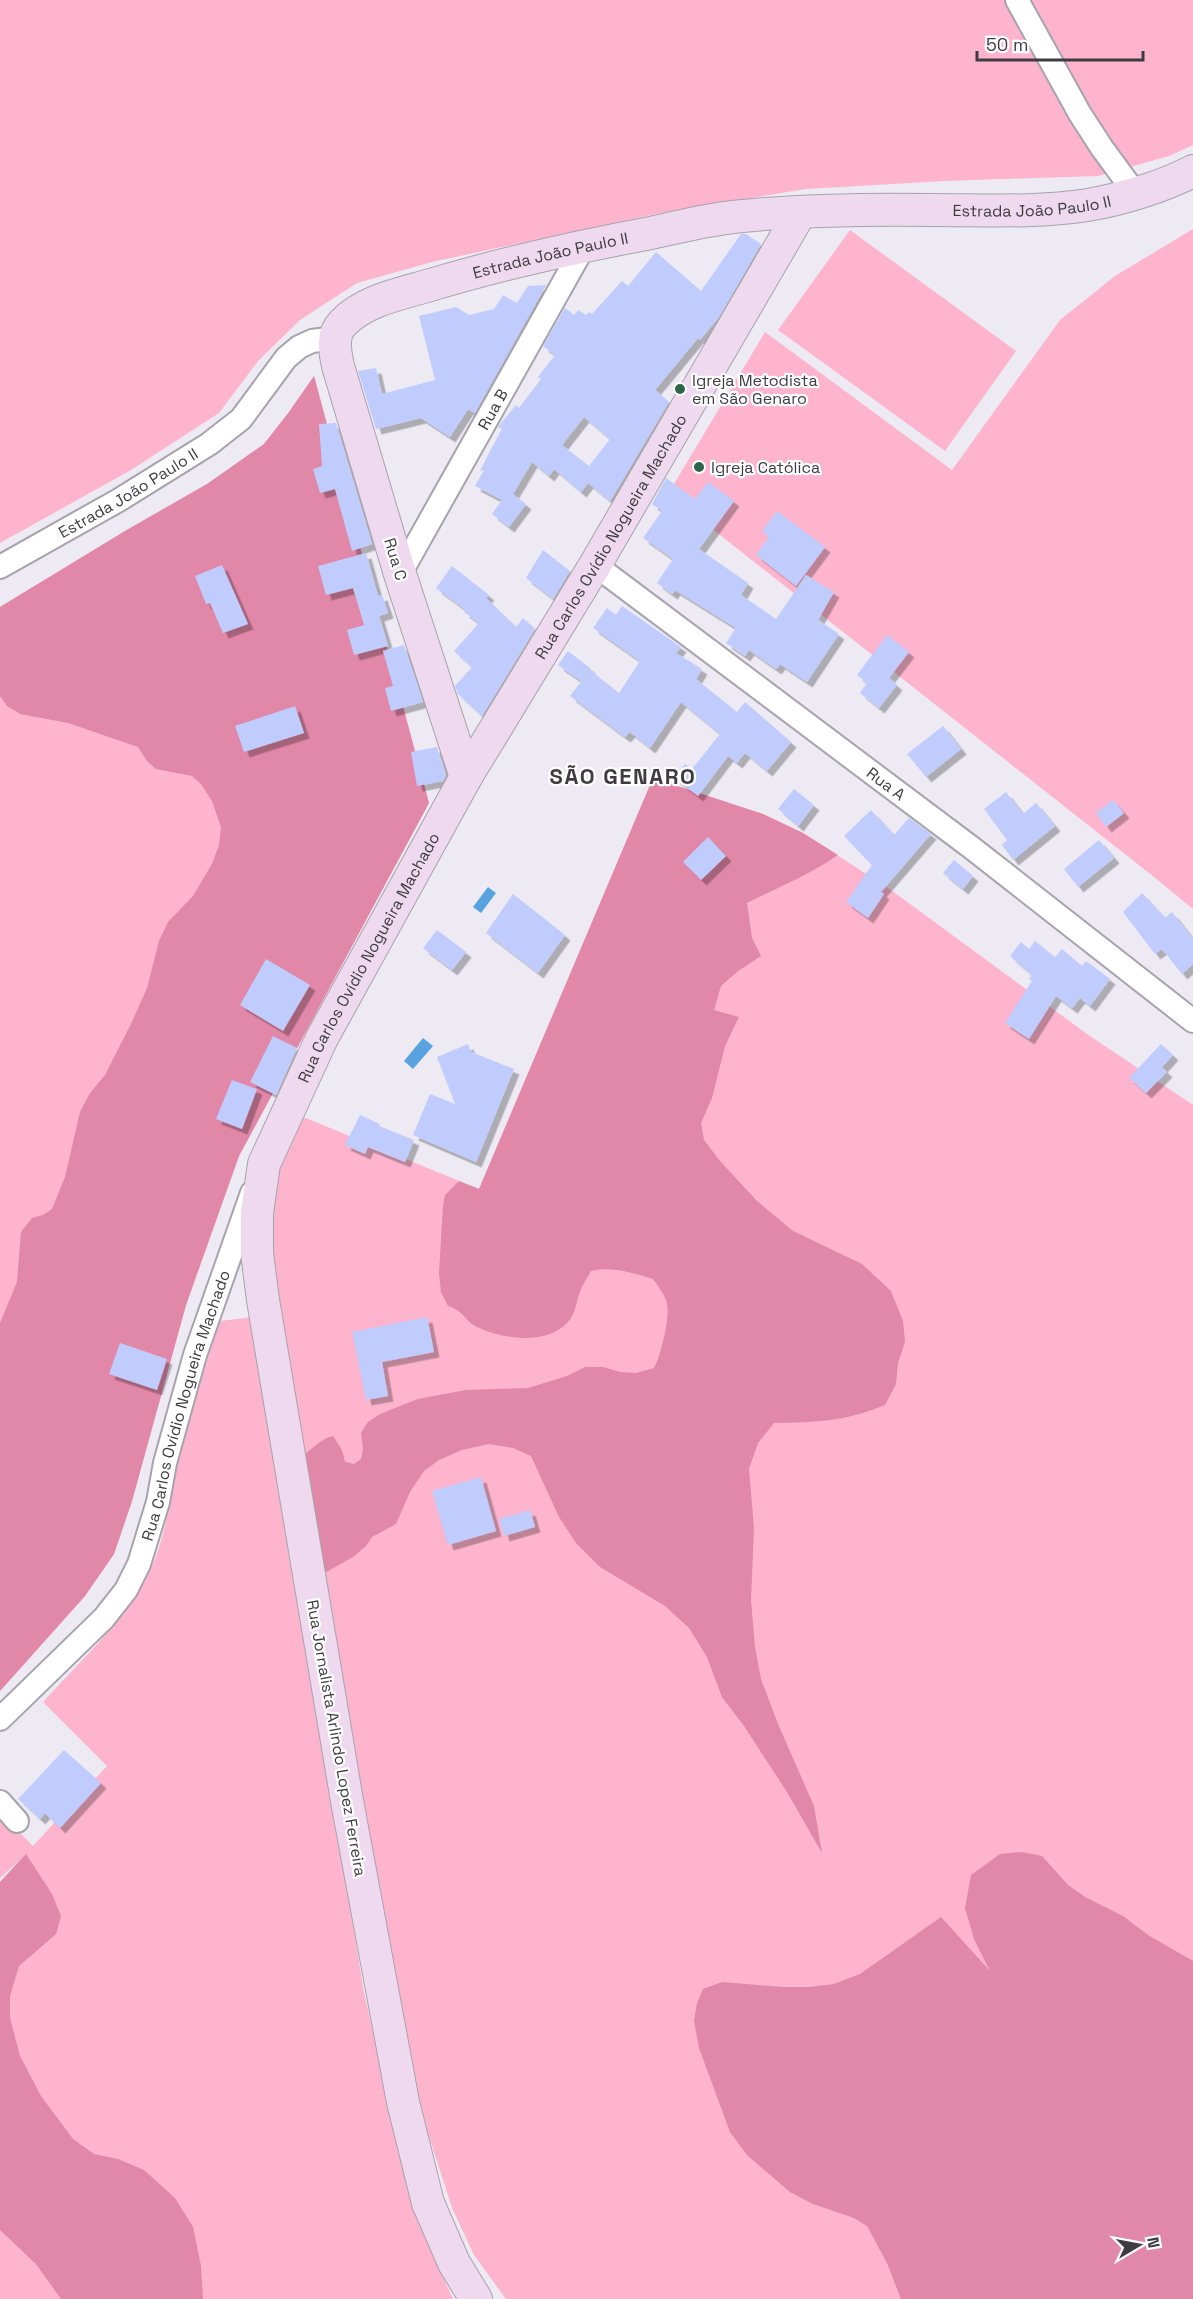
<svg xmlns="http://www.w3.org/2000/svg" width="1193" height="2299" viewBox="0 0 1193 2299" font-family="'Space Grotesk',sans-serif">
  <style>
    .green { fill: #feb4cd }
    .forest { fill: #e187a7 }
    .water { fill: #58a3df }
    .building { fill: #bfccfd; fill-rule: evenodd; filter: url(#shadow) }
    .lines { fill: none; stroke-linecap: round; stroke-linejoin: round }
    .street-casing { stroke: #a6a3ac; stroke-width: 26 }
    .secondary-casing { stroke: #a6a3ac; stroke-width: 34 }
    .street { stroke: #fff; stroke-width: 22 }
    .secondary { stroke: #efd9ee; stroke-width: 32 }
    .poi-dot { fill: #2e644a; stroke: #fff; stroke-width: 2 }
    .labels { text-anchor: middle; stroke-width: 4.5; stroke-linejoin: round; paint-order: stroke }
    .street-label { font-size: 16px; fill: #3e3c40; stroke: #fff }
    .poi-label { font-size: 16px; fill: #3e3c40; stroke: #fff; text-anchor: start }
    .district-label { font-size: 22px; font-weight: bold; letter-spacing: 1.5px; fill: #3e3c40; stroke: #fff }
  </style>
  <defs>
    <filter id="shadow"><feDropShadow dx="5.5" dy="5.5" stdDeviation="0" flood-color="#0004"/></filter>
  </defs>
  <rect width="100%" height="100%" fill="#edeaf4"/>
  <path class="green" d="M0,0H1193V145L1169,156L1098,176L945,181L806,189L656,214L432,262L357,283L300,320L258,361L219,413L131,470L0,543Z
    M1193,229V909L1154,877L668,494L765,332L952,470L1060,320L1115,276Z
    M850,230L1016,351L945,451L778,330Z
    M314,376L429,803L239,1156L186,1305L132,1501L114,1554L85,1596L0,1691V607L125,531L207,484L260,449L289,412Z
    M653,778L763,814L803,833L891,890L1087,1034L1193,1105V2299H506L474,2255L452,2208L426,2127L401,2027L268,1262L270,1194L296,1114L479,1189Z
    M253,1317L288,1551L332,1794L364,1993L410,2192L427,2242L453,2299H0V1882L22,1858L0,1878V1813L33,1846L107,1766L43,1702C75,1667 120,1624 143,1584C166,1545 169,1499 179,1457C190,1411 205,1366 220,1321Z"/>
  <path class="forest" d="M314,376L429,803L239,1156L186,1305L132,1501L114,1554L85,1596L0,1691V1323L17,1282L21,1232L32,1218L43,1215L52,1209L65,1177L80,1112L90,1093L105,1075L131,1024L147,988L159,941L168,922L193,896L212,864L219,845L221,827L212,801L201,784L192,776L156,769L147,761L138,747L68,723L20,714L7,706L0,696V607L125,531L207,484L264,444L289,412Z
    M653,778L763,814L803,833L838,855C811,874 777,888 747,903L752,938L761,956L738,971L721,986L714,1010L739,1017L725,1046L712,1098L701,1123L704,1140L720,1161L757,1201L793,1231L862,1264L891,1291L903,1321L905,1342L898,1363L896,1384L885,1405C843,1422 818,1422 774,1423L758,1443L749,1469L754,1528L751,1600L755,1647L761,1679L778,1724L814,1806L822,1853L787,1792L744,1726L722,1697L707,1657L689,1628L665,1606L600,1567L576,1543L559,1517L531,1456L513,1448L489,1444L462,1450L439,1460L424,1471L410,1492L396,1524L372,1537L366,1546L353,1557L321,1575L301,1457C312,1450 321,1438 333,1436L342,1450L345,1462L354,1464L361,1459L363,1449L361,1433L368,1422L380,1414L418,1399L466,1390L528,1388L567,1376L585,1367H603L620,1372L636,1373L654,1368C661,1356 670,1317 667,1304C666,1296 658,1286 653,1279C633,1273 612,1266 591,1271C588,1277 584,1282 582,1287C577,1297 576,1310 571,1318C552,1346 504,1340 477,1327C465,1321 463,1310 448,1306L441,1292L439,1273L443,1206L445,1195L459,1181L479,1189Z
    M1022,1852L1042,1856L1068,1885L1085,1897L1123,1916L1148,1935L1193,1961V2299H901L887,2263L867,2226L854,2218L813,2204L790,2192L747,2155L730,2132L699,2048L694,2021L697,2003L703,1989L722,1982L783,1987H809L834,1984L860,1974L941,1917L990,1971L974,1939L965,1908L971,1875L1000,1854Z
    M26,1854L52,1894L61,1916L56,1934L19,1966L10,1996V2018L20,2056L41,2096L73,2139L94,2154L118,2159L144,2170L175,2198L193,2227L201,2266L203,2299H61L36,2264L0,2230V1882Z"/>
  <path class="water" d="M488,887L496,893L481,913L473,907Z
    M423,1038L433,1046L413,1069L404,1061Z"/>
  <path class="building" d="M741,234H746L761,244L719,317L700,340L698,338L655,390L669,402L610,501L588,483L581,492L554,469L549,476L532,462L513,494L526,504L509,527L492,514L502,500L475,486L484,470L480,471L489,453L502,429L498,427L516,405L519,408L541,379L538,377L555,355L543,346L565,308L574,315L578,310L586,315L589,312L592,314L622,281L628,286L656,252L701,291ZM584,417L610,439L589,466L562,445Z
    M546,285L475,413L468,409L450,437L421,418L376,429L358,371L376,368L382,394L435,380L419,316L456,307L469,315L494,309L503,295L517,303L528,286Z
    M336,423L372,544L352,551L335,489L320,493L313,469L322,466L319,424Z
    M666,478L695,499L708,482L734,501L699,549L748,583L741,595L776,619L806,575L834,592L818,620L839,634L807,682L780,664L776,669L749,650L745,656L726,643L736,628L675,590L672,594L657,583L673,559L643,538L662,511L652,504Z
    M777,511L825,547L796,586L756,555L769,537L762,531Z
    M543,550L570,571L553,599L526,578Z
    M366,553L378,596L382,595L388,613L379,616L388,646L354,655L347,630L364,625L353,588L326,595L318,566Z
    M222,565L248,624L223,633L210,603L206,604L195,576Z
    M452,566L489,595L486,598L516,627L523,618L535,629L482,716L458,694L455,686L472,667L454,651L479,623L464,612L466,610L436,588Z
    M622,606L681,647L676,653L702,669L696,679L737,712L745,702L791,742L767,771L745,753L737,763L728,756L698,796L674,778L685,764L692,769L720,734L681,702L650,748L630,732L625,737L570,696L590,670L619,693L640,661L593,628L607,608L616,615Z
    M887,635L909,652L889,678L897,685L879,708L860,693L867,683L857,675Z
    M404,645L423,702L391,711L385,688L393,686L383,651Z
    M568,651L590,668L581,681L558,665Z
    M295,706L304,733L244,752L235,726Z
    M943,726L961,749L926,777L907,754Z
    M437,747L446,775L443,781L417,786L411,752Z
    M794,789L814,805L798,826L778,809Z
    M1006,792L1023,814L1036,803L1055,826L1013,860L1002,845L1007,840L984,809Z
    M1113,800L1124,813L1106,827L1096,813Z
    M871,810L894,835L909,818L931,834L881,892L884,894L868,918L846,902L872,865L844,836Z
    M708,837L726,856L701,880L683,862Z
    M1099,840L1114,858L1078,887L1064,869Z
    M954,860L973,876L963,889L943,873Z
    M1142,893L1165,918L1172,912L1193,939V964L1182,974L1162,949L1155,954L1123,912Z
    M513,894L565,935L538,973L486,933Z
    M437,930L466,952L452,970L423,948Z
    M1035,941L1055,957L1062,949L1082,966L1086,961L1110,979L1090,1006L1080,998L1072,1008L1056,996L1029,1039L1005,1023L1032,981L1029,979L1032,975L1010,956L1021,942L1029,949Z
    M266,959L310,985L283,1031L240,1005Z
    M273,1036L297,1048L276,1095L250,1082Z
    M468,1044L471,1052L514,1069L476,1162L413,1135L430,1094L455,1104L437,1057Z
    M1161,1044L1173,1055L1162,1067L1167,1072L1146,1093L1129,1078Z
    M232,1080L257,1089L242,1129L216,1119Z
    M360,1115L380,1124L379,1126L414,1140L405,1162L368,1147L365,1154L345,1145Z
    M427,1317L434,1352L382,1362L388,1396L366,1400L352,1332Z
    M120,1343L167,1359L157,1390L109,1374Z
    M481,1477L496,1531L448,1545L432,1491Z
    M530,1510L535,1527L504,1536L499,1519Z
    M64,1750L101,1783L60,1828L45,1813L40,1819L18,1799Z"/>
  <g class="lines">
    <g class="street-casing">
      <g id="street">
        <path d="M1017,0L1080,114L1102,148L1135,193"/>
        <path id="s1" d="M595,565L972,848L1193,1021"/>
        <path id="s2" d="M0,567L119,500L209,444L241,419L286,358L299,347L312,341L335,338"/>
        <path id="s3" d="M400,574L584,246"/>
        <path id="s4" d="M0,1719L104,1618L126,1590L139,1564L158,1502L165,1463L195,1355L252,1193"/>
        <path d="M0,1802L17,1821"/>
      </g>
    </g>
    <g class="secondary-casing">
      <g id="secondary">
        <path id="s5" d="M466,777L400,574L338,366C335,352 331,335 343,323C364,301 399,294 427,286C500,264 576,247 651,233C678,227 706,220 733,217C798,210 865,209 931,210C983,210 1036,213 1088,205C1122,199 1162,187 1193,171"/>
        <path id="s6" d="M476,2299L454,2263L428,2203L403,2102L347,1801L263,1300L257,1253V1213L264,1164L322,1038L466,777L595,565L800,213"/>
      </g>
    </g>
    <use href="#street" class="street"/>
    <use href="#secondary" class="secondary"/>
  </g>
  <g class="poi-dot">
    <circle cx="680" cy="389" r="6"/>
    <circle cx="699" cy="467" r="6"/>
  </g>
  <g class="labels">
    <g class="street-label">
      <text dy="6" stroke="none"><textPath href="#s5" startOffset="1182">Estrada João Paulo II</textPath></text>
      <text dy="6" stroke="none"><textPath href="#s5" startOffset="696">Estrada João Paulo II</textPath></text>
      <text dy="6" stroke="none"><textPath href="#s3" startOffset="189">Rua B</textPath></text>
      <text dy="6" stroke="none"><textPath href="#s2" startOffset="148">Estrada João Paulo II</textPath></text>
      <text dy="6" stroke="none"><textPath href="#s6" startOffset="1880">Rua Carlos Ovídio Nogueira Machado</textPath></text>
      <text transform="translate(396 559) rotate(73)" y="6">Rua C</text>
      <text dy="6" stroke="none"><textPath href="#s1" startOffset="364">Rua A</textPath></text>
      <text dy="6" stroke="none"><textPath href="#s6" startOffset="1394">Rua Carlos Ovídio Nogueira Machado</textPath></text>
      <text dy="6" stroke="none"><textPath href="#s4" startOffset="375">Rua Carlos Ovídio Nogueira Machado</textPath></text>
      <text transform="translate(337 1738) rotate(80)" y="6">Rua Jornalista Arlindo Lopez Ferreira</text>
    </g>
    <g class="poi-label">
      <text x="692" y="386">Igreja Metodista<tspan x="692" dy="18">em São Genaro</tspan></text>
      <text x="711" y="473">Igreja Católica</text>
    </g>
    <g class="district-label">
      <text x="623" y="784">SÃO GENARO</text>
    </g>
  </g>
  <g transform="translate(1139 2245) rotate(80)" stroke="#ffffff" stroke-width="4.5" paint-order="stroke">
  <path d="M0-4.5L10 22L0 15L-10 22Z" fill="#3e3c40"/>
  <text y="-9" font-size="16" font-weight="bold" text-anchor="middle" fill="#3e3c40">N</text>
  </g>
  <path d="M977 51v9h166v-9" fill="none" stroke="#3e3c40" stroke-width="3"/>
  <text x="986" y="51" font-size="18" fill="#3e3c40" stroke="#ffffff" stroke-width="4.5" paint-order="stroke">50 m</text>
</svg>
